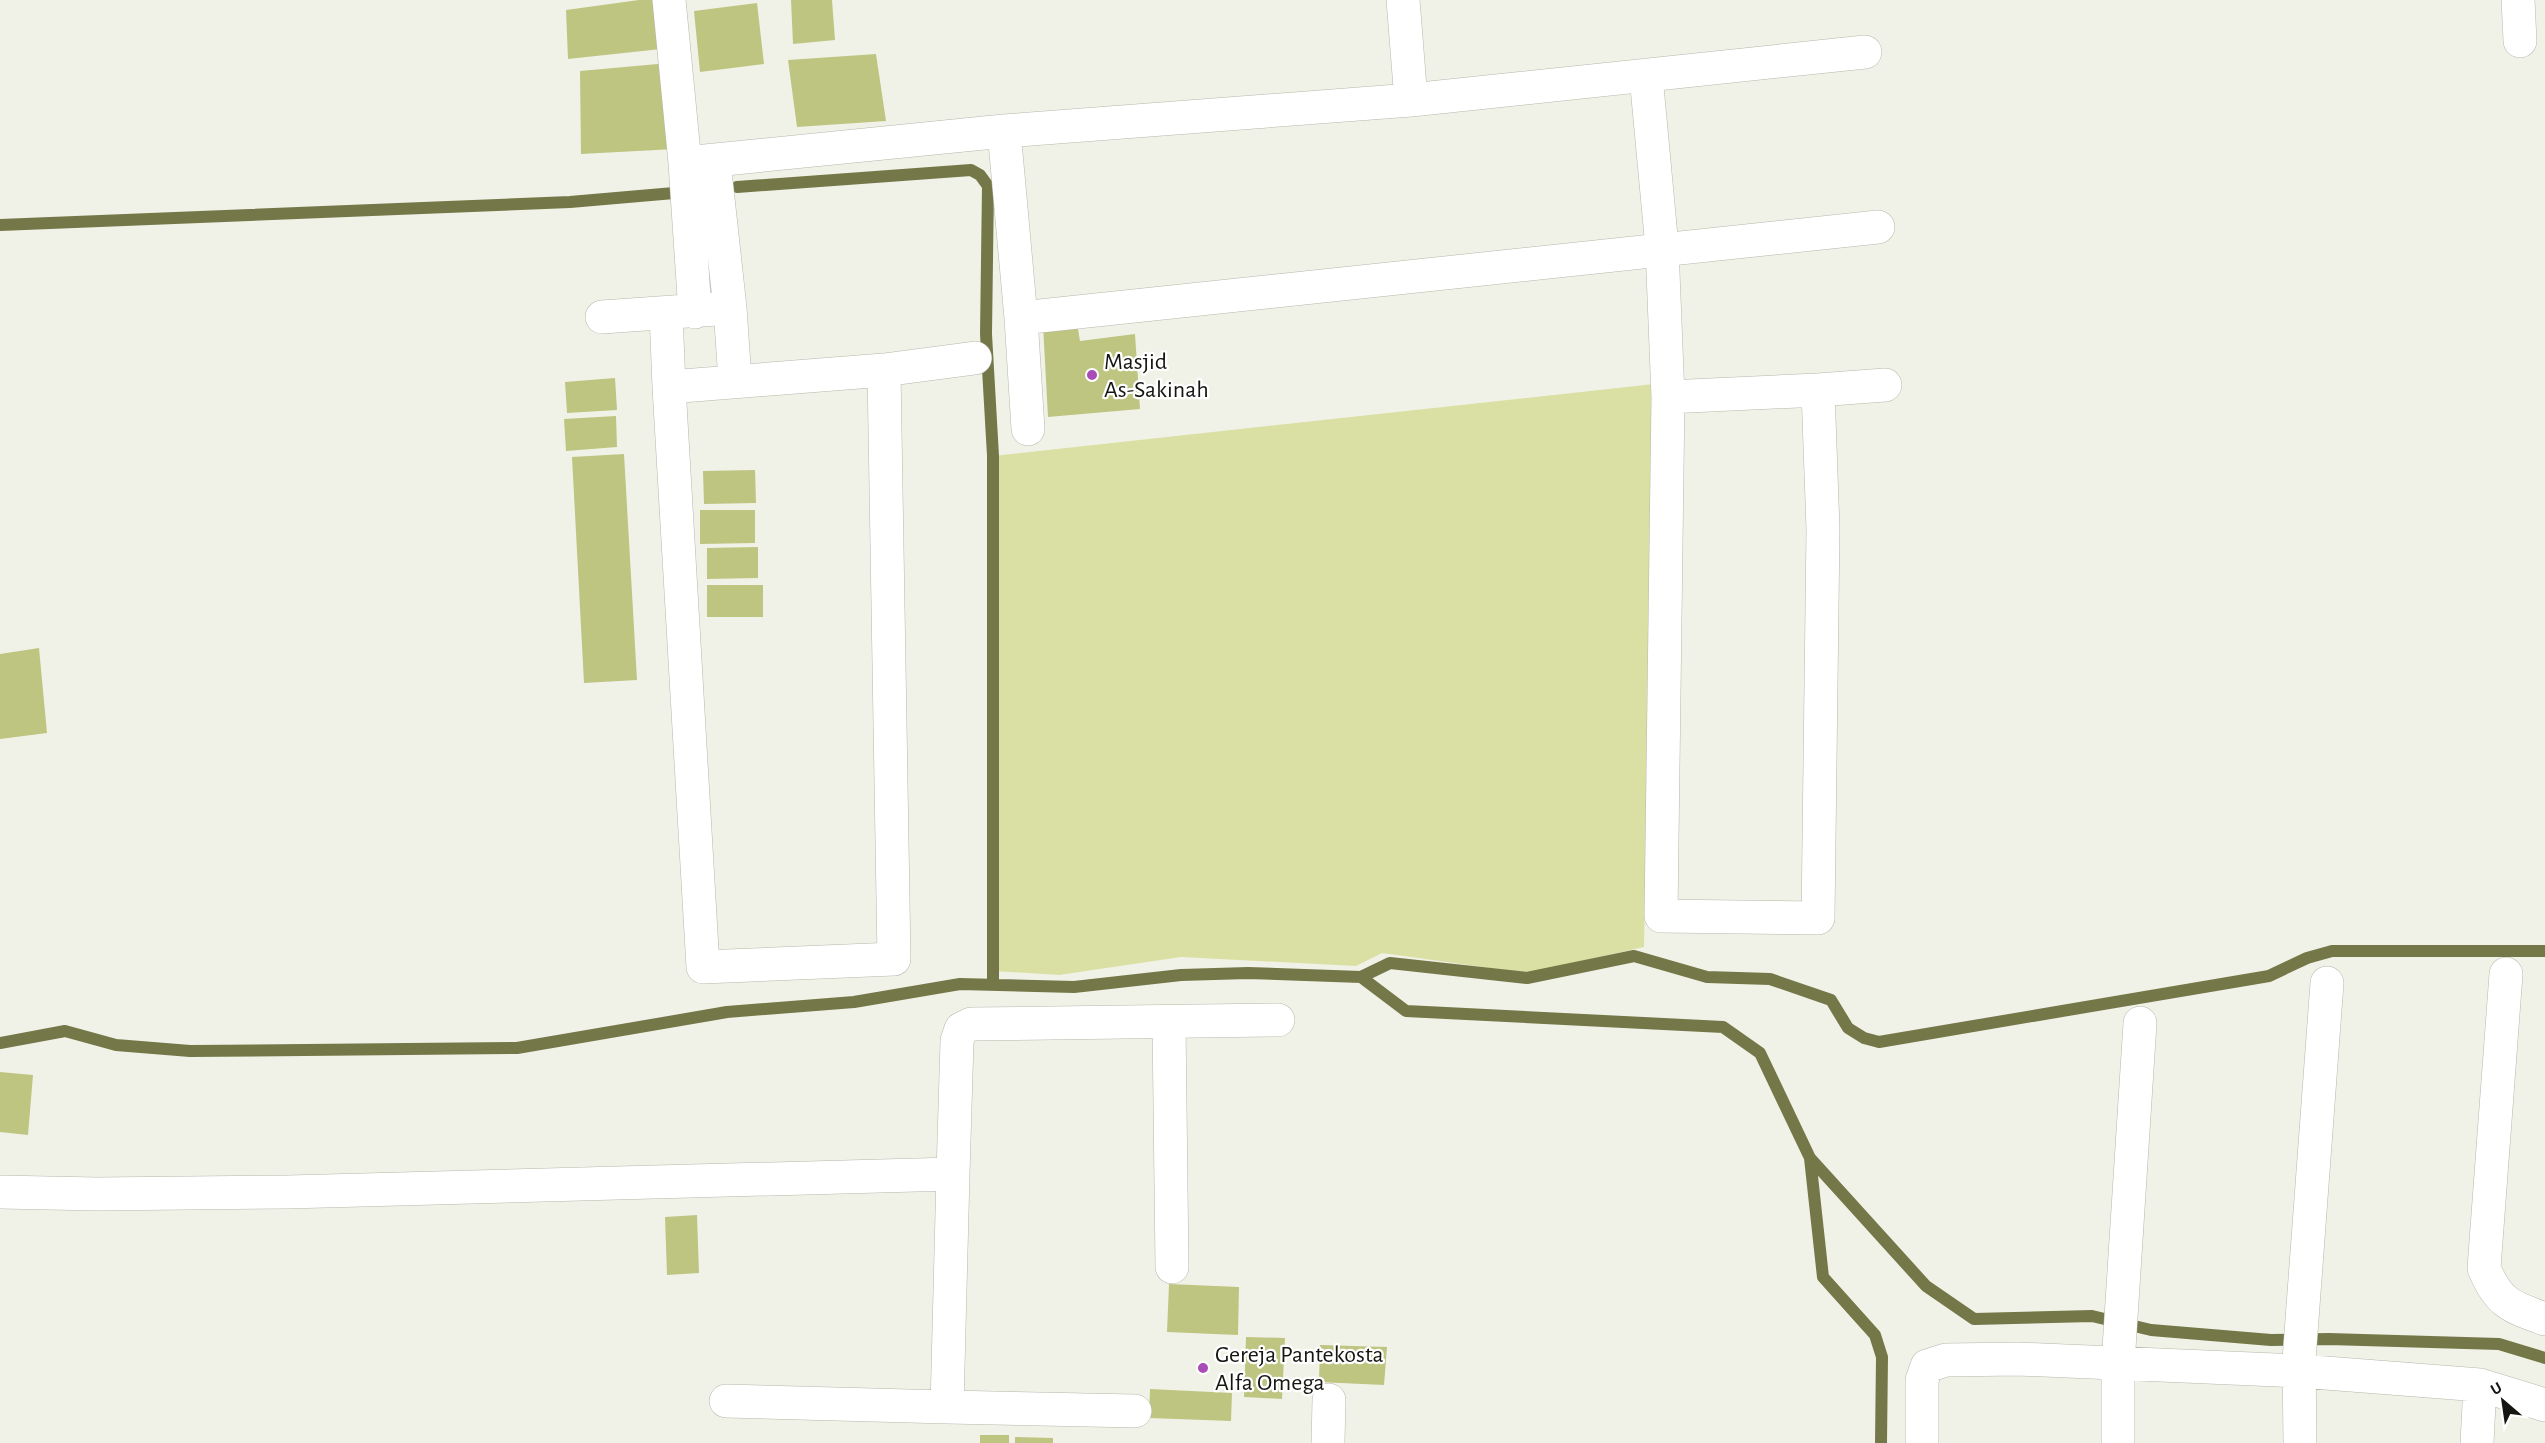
<svg xmlns="http://www.w3.org/2000/svg" width="2545" height="1443" viewBox="0 0 2545 1443" font-family="'Alegreya Sans',sans-serif">
  <style>
    .green { fill: #dae0a4 }
    .lines { fill: none; stroke-linecap: round; stroke-linejoin: round }
    .stream { stroke: #747848; stroke-width: 12 }
    .building { fill: #bec581 }
    .minor-casing { stroke: #b6b7ac; stroke-width: 34 }
    .minor { stroke: #fff; stroke-width: 33 }
    .poi-dot { fill: #a94cb5; stroke: #fff; stroke-width: 2 }
    .labels { text-anchor: middle; stroke-width: 4.5; stroke-linejoin: round; paint-order: stroke }
    .poi-label { font-size: 24px; fill: #151511; stroke: #fff; text-anchor: start }
  </style>
  <rect width="100%" height="100%" fill="#f1f2e7"/>
  <path class="green" d="M1654,384L1644,947L1526,973L1382,953L1356,966L1181,957L1059,975L994,971L993,456Z"/>
  <g class="lines">
    <path class="stream" d="M737,187L971,170L980,175L988,186L986,334L993,456V984
      M0,225L570,202L674,193
      M1361,977L1406,1011L1723,1027L1760,1053L1810,1158L1823,1277L1875,1335L1882,1357L1881,1443
      M0,1043L65,1031L116,1045L190,1051L517,1048L727,1012L854,1002L960,984L1074,987L1181,975L1248,973L1361,977L1390,963L1527,978L1634,956L1707,977L1770,979L1831,1000L1848,1028L1864,1038L1879,1042L2269,976L2307,958L2332,951H2545
      M1810,1158L1926,1286L1974,1319L2092,1316L2151,1330L2271,1340L2329,1339L2499,1344L2545,1358"/>
  </g>
  <path class="building" d="M639,0H655L661,49L568,59L566,10Z
    M791,0H832L835,40L793,44Z
    M757,3L764,64L700,72L694,11Z
    M876,54L886,121L797,127L788,60Z
    M669,63L675,149L581,154L580,71Z
    M1077,323L1080,341L1135,334L1140,409L1048,417L1043,325Z
    M615,378L617,410L567,413L565,382Z
    M616,416L617,447L566,451L564,419Z
    M624,454L637,680L584,683L572,457Z
    M755,470L756,503L704,504L703,471Z
    M700,510H755V543L700,544Z
    M758,547V578L707,579V548Z
    M707,585H763V617H707Z
    M39,648L47,733L0,739V654Z
    M0,1072L33,1075L28,1135L0,1132Z
    M697,1215L699,1273L667,1275L665,1217Z
    M1169,1284L1239,1287L1238,1335L1167,1332Z
    M1246,1337L1285,1338L1282,1399L1244,1397Z
    M1320,1345L1387,1347L1384,1385L1319,1382Z
    M1150,1389L1232,1393L1231,1421L1149,1418Z
    M980,1435H1009V1443H980Z
    M1015,1437L1053,1438V1443H1015Z"/>
  <g class="lines">
    <g class="minor-casing">
      <path id="minor" d="M669,0L685,163L695,312
        M1403,0L1411,100
        M2518,0L2520,41
        M1646,76L1662,247L1668,397L1661,916L1818,918L1823,529L1818,390L1668,397
        M1004,131L1021,318L1878,227
        M714,162L730,308
        M685,163L1004,131L1411,100L1865,52
        M666,313L669,387
        M602,317L730,308L735,380
        M1021,318L1028,429
        M884,370L894,959L703,967L669,387L884,370L975,358
        M1818,390L1885,385
        M2506,974L2484,1268C2498,1303 2511,1307 2545,1319
        M1169,1023L1172,1267
        M0,1192L97,1194L288,1192L953,1174L957,1041L961,1029L971,1024L1278,1020
        M726,1401L947,1407L953,1174
        M947,1407L1135,1411
        M1328,1443L1329,1400
        M1922,1443V1380L1927,1366L1946,1360L2018,1359L2300,1371L2480,1385L2545,1405
        M2118,1443V1364L2140,1023
        M2300,1443L2299,1360L2327,983
        M2477,1443L2480,1385"/>
    </g>
    <use href="#minor" class="minor"/>
  </g>
  <g class="poi-dot">
    <circle cx="1092" cy="375" r="6"/>
    <circle cx="1203" cy="1368" r="6"/>
  </g>
  <g class="labels">
    <g class="poi-label">
      <text x="1104" y="369">Masjid<tspan x="1104" dy="28">As-Sakinah</tspan></text>
      <text x="1215" y="1362">Gereja Pantekosta<tspan x="1215" dy="28">Alfa Omega</tspan></text>
    </g>
  </g>
  <g transform="translate(2503 1401) rotate(331)" stroke="#ffffff" stroke-width="4.5" paint-order="stroke">
  <path d="M0-4.5L10 22L0 15L-10 22Z" fill="#151511"/>
  <text y="-9" font-size="16" font-weight="bold" text-anchor="middle" fill="#151511">U</text>
  </g>
</svg>
